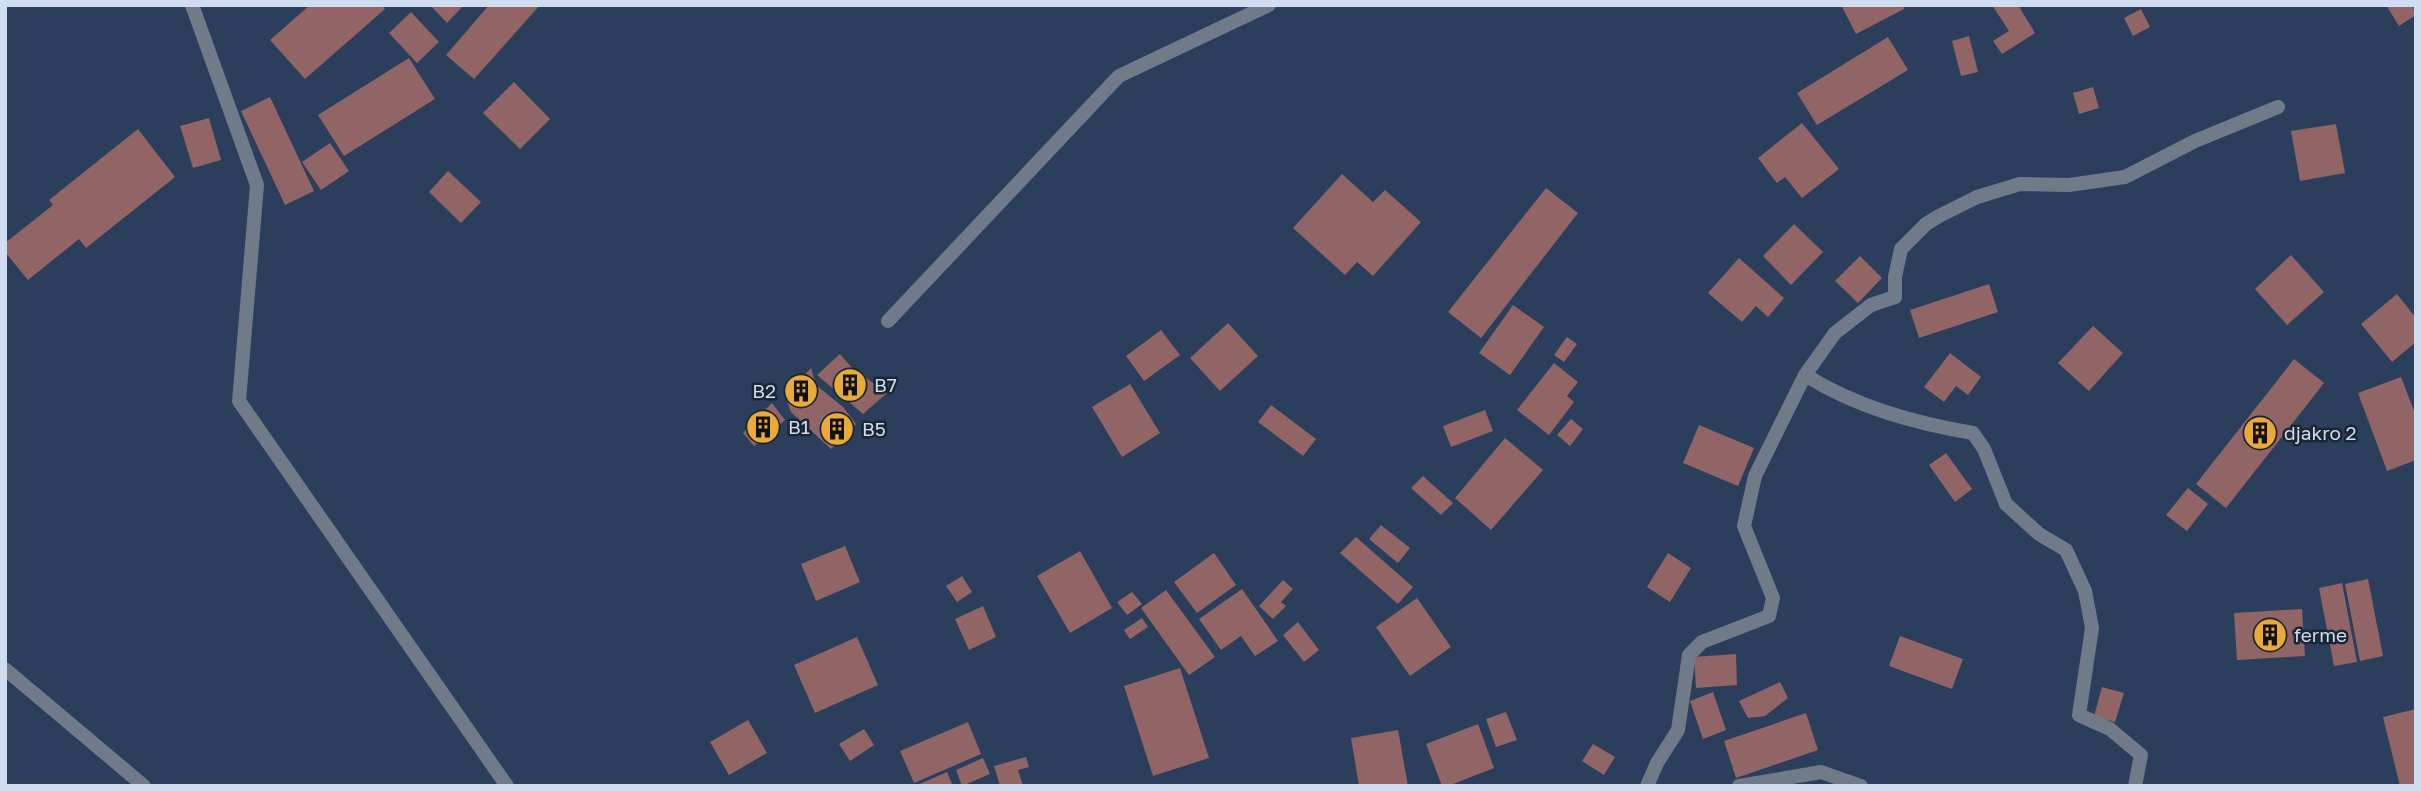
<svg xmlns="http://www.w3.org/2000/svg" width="2421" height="791" viewBox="0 0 2421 791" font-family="'Golos Text',sans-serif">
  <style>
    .building { fill: #916465 }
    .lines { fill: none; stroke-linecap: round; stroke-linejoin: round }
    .street { stroke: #707a89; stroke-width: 14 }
    .labels { text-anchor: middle; stroke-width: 5; stroke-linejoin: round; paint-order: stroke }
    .poi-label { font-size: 19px; fill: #d0ddf0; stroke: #1c2533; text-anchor: start }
  </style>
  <rect width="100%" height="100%" fill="#2b3f5c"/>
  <path class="building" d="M310,5H382L385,9L305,79L270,40Z
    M430,5H464L447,23Z
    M489,5H540L474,79L446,55Z
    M1841,5H1903L1904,9L1856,34Z
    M1992,5H2018L2035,33L2002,54L1993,41L2009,31Z
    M2386,5H2412L2416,15L2399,26Z
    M2141,9L2150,27L2133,36L2124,18Z
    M411,12L439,42L417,63L389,33Z
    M1969,36L1978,72L1961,76L1952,41Z
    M1888,37L1908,70L1817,125L1797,93Z
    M409,58L435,99L344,156L318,115Z
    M514,82L550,119L520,149L483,113Z
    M2093,87L2099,108L2079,114L2073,93Z
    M270,97L314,191L285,205L241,111Z
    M209,118L221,160L193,168L180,126Z
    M1802,123L1839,169L1802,198L1785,177L1777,183L1758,158Z
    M2336,124L2345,173L2300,181L2291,131Z
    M138,129L175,177L86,248L79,239L28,280L5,252V243L53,205L49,200Z
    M330,143L349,171L321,190L302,162Z
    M448,171L481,202L461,223L429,192Z
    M1342,174L1373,202L1385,190L1421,222L1373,276L1357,262L1345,275L1293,228Z
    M1546,188L1578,213L1481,338L1448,312Z
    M1794,224L1823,252L1791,285L1763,256Z
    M2291,255L2324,292L2287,325L2255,289Z
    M1860,256L1882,278L1858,303L1835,281Z
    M1739,258L1784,298L1768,317L1756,306L1742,322L1708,293Z
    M1989,284L1998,312L1919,338L1910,310Z
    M2397,294L2416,318V342L2392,362L2361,324Z
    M1513,305L1544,327L1510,375L1479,353Z
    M1228,323L1258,356L1220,391L1190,358Z
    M2093,326L2123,353L2089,391L2058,363Z
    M1161,330L1180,355L1144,381L1126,356Z
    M1567,337L1577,344L1564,362L1554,355Z
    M1950,353L1981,377L1968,395L1956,386L1944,402L1924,387Z
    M840,354L852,368L887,393L863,414L817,375Z
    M2294,359L2324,383L2226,508L2196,484Z
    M1554,363L1578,382L1567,396L1574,402L1549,435L1517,410Z
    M811,368L816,385L843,407L856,424L831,449L791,412L785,396Z
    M2401,377L2416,416V460L2387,471L2358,393Z
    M1130,384L1160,433L1122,457L1092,407Z
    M772,403L785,420L754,446L743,433Z
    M1271,405L1316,439L1303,456L1258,422Z
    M1485,410L1493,431L1451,447L1443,426Z
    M1571,419L1583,429L1570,446L1557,435Z
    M1699,425L1754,448L1738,486L1683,463Z
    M1505,438L1543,470L1491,530L1455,498Z
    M1946,453L1972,489L1955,502L1929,465Z
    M1423,476L1453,503L1441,515L1411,488Z
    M2188,488L2208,504L2187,531L2166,515Z
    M1381,525L1410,548L1398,563L1369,539Z
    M1356,537L1413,587L1398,604L1340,553Z
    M845,546L860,582L816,601L801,564Z
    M1080,551L1112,608L1070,633L1037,576Z
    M1214,553L1236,585L1197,613L1174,582Z
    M1668,553L1691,568L1670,602L1647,587Z
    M962,576L972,592L957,602L946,586Z
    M2368,579L2383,656L2360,661L2345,584Z
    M1283,580L1293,589L1281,602L1286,606L1273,619L1259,606Z
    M2342,583L2357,662L2334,666L2319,588Z
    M1242,589L1278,641L1255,656L1241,636L1221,650L1199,619Z
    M1166,590L1215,657L1189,675L1141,608Z
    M1132,592L1142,604L1127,615L1117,602Z
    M1417,598L1451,647L1410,676L1376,627Z
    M983,606L996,637L969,650L955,619Z
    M2302,609L2305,656L2237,660L2234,613Z
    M1142,618L1148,627L1130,639L1124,630Z
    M1298,622L1319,650L1304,662L1283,635Z
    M1900,636L1963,659L1952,689L1889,666Z
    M857,637L878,685L815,713L794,665Z
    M1736,654L1737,685L1696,688L1694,657Z
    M1180,668L1209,758L1153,776L1124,686Z
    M1780,682L1788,698L1765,716L1748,718L1739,701Z
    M2102,687L2124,693L2115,722L2094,716Z
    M1713,692L1726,730L1703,739L1690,701Z
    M2416,709V786H2400L2383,717Z
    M1506,712L1517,740L1496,747L1486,719Z
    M1806,713L1818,750L1736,778L1724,741Z
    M748,720L767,753L729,775L710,742Z
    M968,722L981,754L914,783L900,751Z
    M1478,724L1494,768L1448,786H1442L1426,744Z
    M864,729L874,745L850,761L839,744Z
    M1398,730L1408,786H1359L1351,738Z
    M1593,744L1615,757L1604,775L1582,761Z
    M1026,757L1029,767L1018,770L1023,786H1000L994,766Z
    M983,758L990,774L962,786L956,770Z
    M947,772L953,786H915Z"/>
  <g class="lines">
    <path class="street" d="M192,5L257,185L239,401L507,786
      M888,321L1119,76L1269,5
      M1805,375C1856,407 1914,423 1973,433L1984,449L2006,504L2039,534L2066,550L2085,591L2092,628L2079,715L2110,729L2141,755L2135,786
      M5,669L144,786
      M1647,786L1657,763L1678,730L1689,655L1702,642L1769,616L1773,598L1744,526L1755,476L1805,375L1835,333L1871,305L1895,297V277L1901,249L1926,224L1939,216L1977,197L2020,184L2069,185L2125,177L2195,141L2278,107
      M1739,786L1821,772L1861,786"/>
  </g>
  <defs>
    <g id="building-disc" transform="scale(1.75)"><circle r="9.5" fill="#e9aa38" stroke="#1c2533"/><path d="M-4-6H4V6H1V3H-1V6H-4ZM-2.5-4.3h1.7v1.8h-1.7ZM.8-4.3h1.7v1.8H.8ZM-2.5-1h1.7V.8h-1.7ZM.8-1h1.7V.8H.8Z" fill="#111"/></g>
  </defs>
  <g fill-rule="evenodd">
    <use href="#building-disc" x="850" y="385"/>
    <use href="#building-disc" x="801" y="391"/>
    <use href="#building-disc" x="763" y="427"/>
    <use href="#building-disc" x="837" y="429"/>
    <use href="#building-disc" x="2260" y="433"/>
    <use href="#building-disc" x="2270" y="635"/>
  </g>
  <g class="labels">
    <g class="poi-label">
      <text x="874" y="392">B7</text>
      <text x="776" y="398" text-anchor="end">B2</text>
      <text x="788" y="434">B1</text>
      <text x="862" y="436">B5</text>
      <text x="2284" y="440">djakro 2</text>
      <text x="2294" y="642">ferme</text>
    </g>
  </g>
  <rect width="2421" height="791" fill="none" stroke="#d0ddf0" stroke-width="14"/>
</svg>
